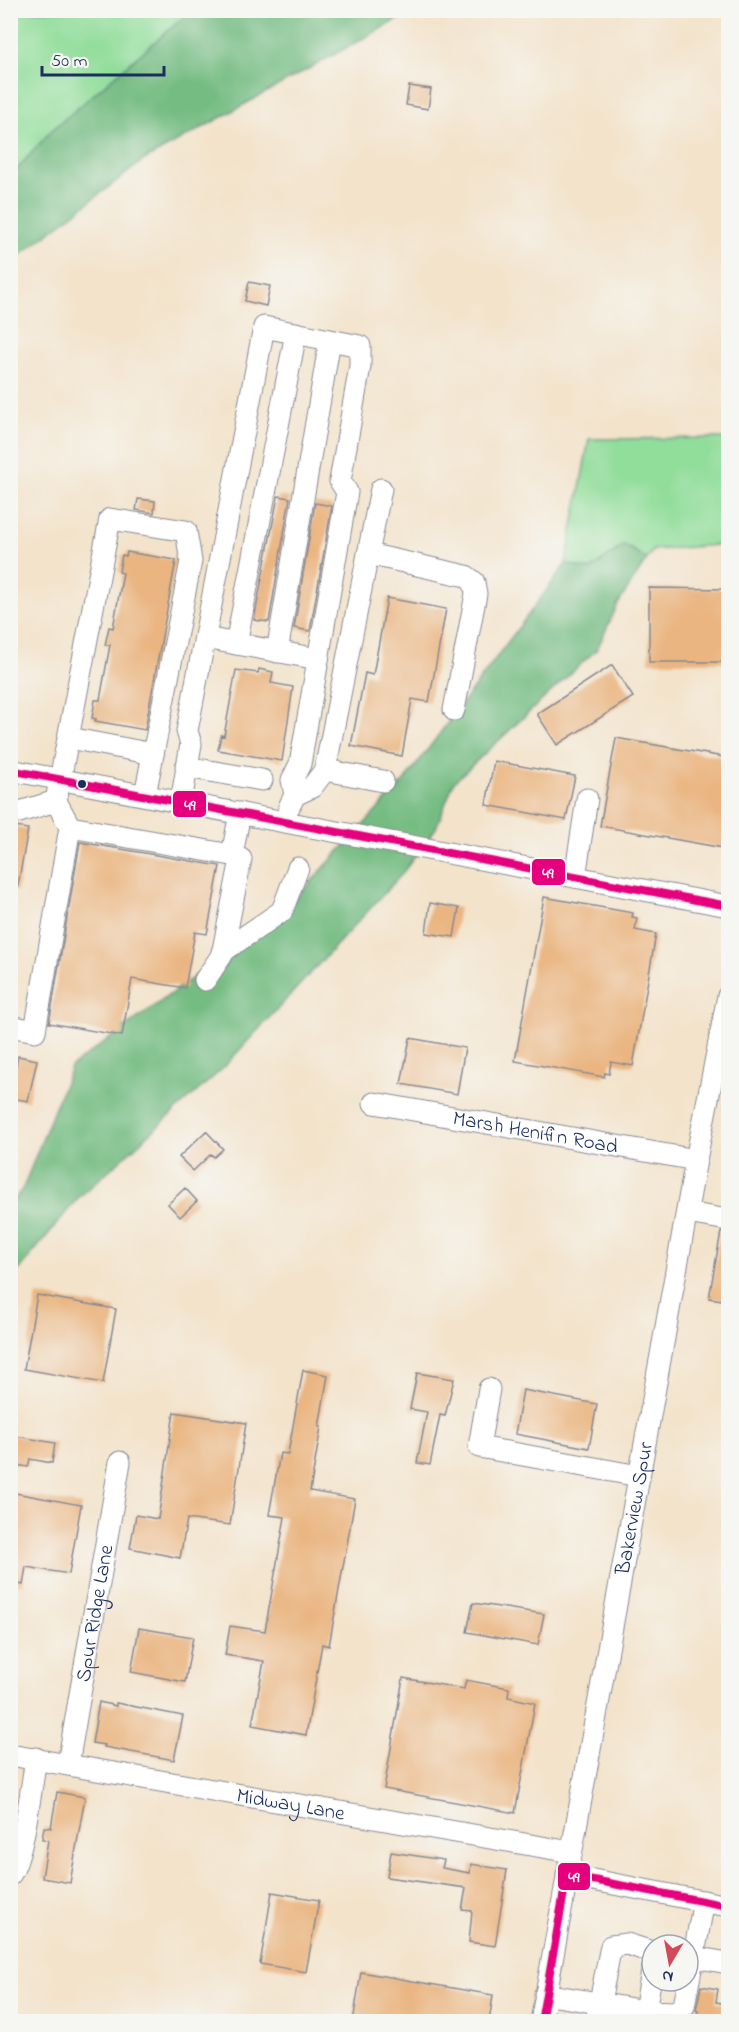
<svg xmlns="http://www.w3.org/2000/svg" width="739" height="2032" viewBox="0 0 739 2032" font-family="'Indie Flower',sans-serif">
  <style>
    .green { fill: #91dd9a; stroke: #56867c; stroke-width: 1.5 }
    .forest { fill: #74bc82; stroke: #487670; stroke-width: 1.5 }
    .building { fill: #eab581 }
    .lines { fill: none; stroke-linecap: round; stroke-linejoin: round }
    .minor-casing { stroke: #878994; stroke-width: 23 }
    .minor { stroke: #fff; stroke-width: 21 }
    .bus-1-casing { stroke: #f6f6f2; stroke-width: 12 }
    .bus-1 { stroke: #e5007d; stroke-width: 8 }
    .bus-dot { fill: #1b2f5e; stroke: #f6f6f2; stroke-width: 2 }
    .labels { text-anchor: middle; stroke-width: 5; stroke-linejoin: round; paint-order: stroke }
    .street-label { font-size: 21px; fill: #1b2f5e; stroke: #f6f6f2 }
    .line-badge { stroke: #f6f6f2; stroke-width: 2 }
    .badge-label { font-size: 16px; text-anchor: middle; font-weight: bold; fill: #fff }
  </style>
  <rect width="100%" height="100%" fill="#f6f6f2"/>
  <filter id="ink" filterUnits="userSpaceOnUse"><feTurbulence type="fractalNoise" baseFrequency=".0167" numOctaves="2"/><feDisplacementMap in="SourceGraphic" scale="12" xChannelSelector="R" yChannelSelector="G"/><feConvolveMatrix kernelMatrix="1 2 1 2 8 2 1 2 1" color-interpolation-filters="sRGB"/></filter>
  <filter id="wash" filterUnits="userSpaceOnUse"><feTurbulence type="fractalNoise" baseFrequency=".008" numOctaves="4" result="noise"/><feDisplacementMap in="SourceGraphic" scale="24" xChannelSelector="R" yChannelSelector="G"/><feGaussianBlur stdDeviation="1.35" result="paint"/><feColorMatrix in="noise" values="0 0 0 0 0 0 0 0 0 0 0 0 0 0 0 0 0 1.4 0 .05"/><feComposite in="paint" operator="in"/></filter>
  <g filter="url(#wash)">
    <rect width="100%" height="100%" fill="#f3e3cb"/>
    <path class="green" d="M11,11H191L51,131L11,176Z
      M728,438V544L653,550L647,559L624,545L590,570L566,564L589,439Z"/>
    <path class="forest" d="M191,11H413L144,160L11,262V176L51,131Z
      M624,545L647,559L618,604L597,649L454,782L436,828L401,875L221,1070L77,1199L11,1280V1204L23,1188L71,1067L284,911L405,780L566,564L590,570Z"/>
    <g id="blocks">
      <path class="building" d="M409,86L431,89L428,109L406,105Z
        M249,282L270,286L266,306L245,301Z
        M278,496L290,498L269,622L254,620Z
        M138,499L155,501L154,513L136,510Z
        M315,503L332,506L310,631L294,628Z
        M127,552L176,560L145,730L95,721L96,719L92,718L95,700H100L110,645H105L109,627L113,628L123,573L119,572L122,555L126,556Z
        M649,588L729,589V662H649Z
        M387,598L446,609L429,702L412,699L402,756L351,746L365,673L373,675Z
        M612,665L633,697L557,745L537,714Z
        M259,669L273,672L271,683L293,687L282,761L218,750L221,735L224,736L236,670L258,673Z
        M616,738L729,758V849L600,826Z
        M494,761L575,776L566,820L486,805Z
        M10,826L28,829L17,891L10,890Z
        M80,842L220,866L207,934L195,932L185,988L132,979L122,1036L49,1023Z
        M544,897L633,913L632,917L637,918L635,930L656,934L633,1066L611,1062L609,1074L605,1073L604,1077L515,1061Z
        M430,903L459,908L454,937L426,933Z
        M410,1038L465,1048L457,1094L401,1084Z
        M18,1056L37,1060L28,1101L10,1098Z
        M206,1131L223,1149L214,1157L211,1154L193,1171L179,1157Z
        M185,1188L197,1201L180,1217L168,1204Z
        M721,1232H729V1301L709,1298Z
        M37,1295L116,1309L103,1383L24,1369Z
        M303,1370L328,1375L319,1427H321L310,1491L355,1499L329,1646L322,1644L306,1735L252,1725L264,1661L225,1655L230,1626L265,1631L285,1517L269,1515L280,1453L288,1454Z
        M417,1373L454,1379L445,1416L440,1415L430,1465L417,1463L427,1412L410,1409Z
        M523,1390L597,1404L589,1448L515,1434Z
        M174,1412L246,1423L230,1525L187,1519L180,1558L130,1548L136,1515L158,1519Z
        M10,1435L55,1443L52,1463L30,1459L28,1467L10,1464Z
        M10,1492L81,1505L69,1574L26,1567L23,1585L10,1582Z
        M473,1603L544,1614L538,1645L467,1632Z
        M139,1628L193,1637L185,1682L131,1672Z
        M403,1678L464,1689L466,1680L509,1688L508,1697L535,1703L515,1813L384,1789Z
        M99,1702L116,1706V1703L183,1716L174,1760L104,1747L105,1745L92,1743Z
        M57,1792L85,1797L70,1883L42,1878L48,1840L42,1839L44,1827L51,1828Z
        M391,1852L444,1860L442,1868L470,1873L471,1864L507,1870L495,1946L469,1942L472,1911L462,1910L466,1888L387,1877Z
        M272,1892L319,1900L306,1972L260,1964Z
        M361,1972L493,1995L489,2022H353Z
        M701,1986L718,1989L716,2002L729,2004V2022L696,2020L698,2011L696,2010Z"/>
    </g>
  </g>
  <g filter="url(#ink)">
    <use href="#blocks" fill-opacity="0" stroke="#878994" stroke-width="1.5"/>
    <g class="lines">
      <g class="minor-casing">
        <g id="minor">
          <path d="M368,554L466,576L474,582L476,594L454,710"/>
          <path d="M205,638L318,659"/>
          <path d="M236,644L296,333"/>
          <path d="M277,652L330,340"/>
          <path d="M69,738L153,754"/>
          <path d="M186,767L262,780"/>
          <path d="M10,770L728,906"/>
          <path d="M325,770L383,781"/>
          <path d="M181,802L191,744L187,731L264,327L360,346V366L340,481L347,492L300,764L292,780L295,795"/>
          <path d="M289,807L295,795L312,787L325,770L381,489"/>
          <path d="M10,812L16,813L56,801"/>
          <path d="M70,827L56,801L110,519L186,531L191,561L145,795"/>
          <path d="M232,855L240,813"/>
          <path d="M575,877L587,799"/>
          <path d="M222,952L282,911L298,868"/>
          <path d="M10,1026L35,1031L70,827L232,855L241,859L222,955L205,980"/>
          <path id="s1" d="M374,1103L696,1160"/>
          <path d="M687,1213L728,1220"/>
          <path d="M489,1389L479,1447L639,1476"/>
          <path id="s2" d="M10,1755L571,1852"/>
          <path id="s3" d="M68,1764L120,1462"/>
          <path d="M10,1875C23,1860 32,1782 36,1758"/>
          <path d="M567,1875L728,1906"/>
          <path d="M688,1956L728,1963"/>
          <path d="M545,1994L645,2011L675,2012L684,2006L704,1901"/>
          <path id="s4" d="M541,2022L696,1160L728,996"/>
          <path d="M596,2022L611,1946L627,1944L652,1952"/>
          <path d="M643,2022L652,1971"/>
        </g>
      </g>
      <use href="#minor" class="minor"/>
      <g class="bus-1-casing">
        <path id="bus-1" d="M10,770L728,906
          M541,2022L567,1875L728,1906"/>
      </g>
      <use href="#bus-1" class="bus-1"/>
    </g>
  </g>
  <circle class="bus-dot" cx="82" cy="784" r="5"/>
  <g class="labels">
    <g class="street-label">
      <text dy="7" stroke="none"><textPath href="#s1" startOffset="164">Marsh Henifin Road</textPath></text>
      <text dy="7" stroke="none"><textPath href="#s4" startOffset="522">Bakerview Spur</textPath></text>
      <text dy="7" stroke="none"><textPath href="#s3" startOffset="153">Spur Ridge Lane</textPath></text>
      <text dy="7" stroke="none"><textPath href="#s2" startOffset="285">Midway Lane</textPath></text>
    </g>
  </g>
  <g class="line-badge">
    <rect x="172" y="790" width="35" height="28" rx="6" fill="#e5007d"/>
    <rect x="531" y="858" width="35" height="28" rx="6" fill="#e5007d"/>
    <rect x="557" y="1862" width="34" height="29" rx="6" fill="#e5007d"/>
  </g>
  <g class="badge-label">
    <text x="190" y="810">49</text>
    <text x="548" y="878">49</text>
    <text x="574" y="1882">49</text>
  </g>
  <rect width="739" height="2032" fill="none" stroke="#f6f6f2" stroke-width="36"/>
  <g transform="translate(670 1963) rotate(190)"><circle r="28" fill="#f6f6f2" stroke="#9ea6b7" stroke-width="1.5"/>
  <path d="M0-4.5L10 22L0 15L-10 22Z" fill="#d1495b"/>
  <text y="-9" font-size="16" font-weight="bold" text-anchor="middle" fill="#1b2f5e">N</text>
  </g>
  <path d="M42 66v9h122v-9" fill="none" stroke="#1b2f5e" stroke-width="3"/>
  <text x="51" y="66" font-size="18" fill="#1b2f5e" stroke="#f6f6f2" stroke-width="4.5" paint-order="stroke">50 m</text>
</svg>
